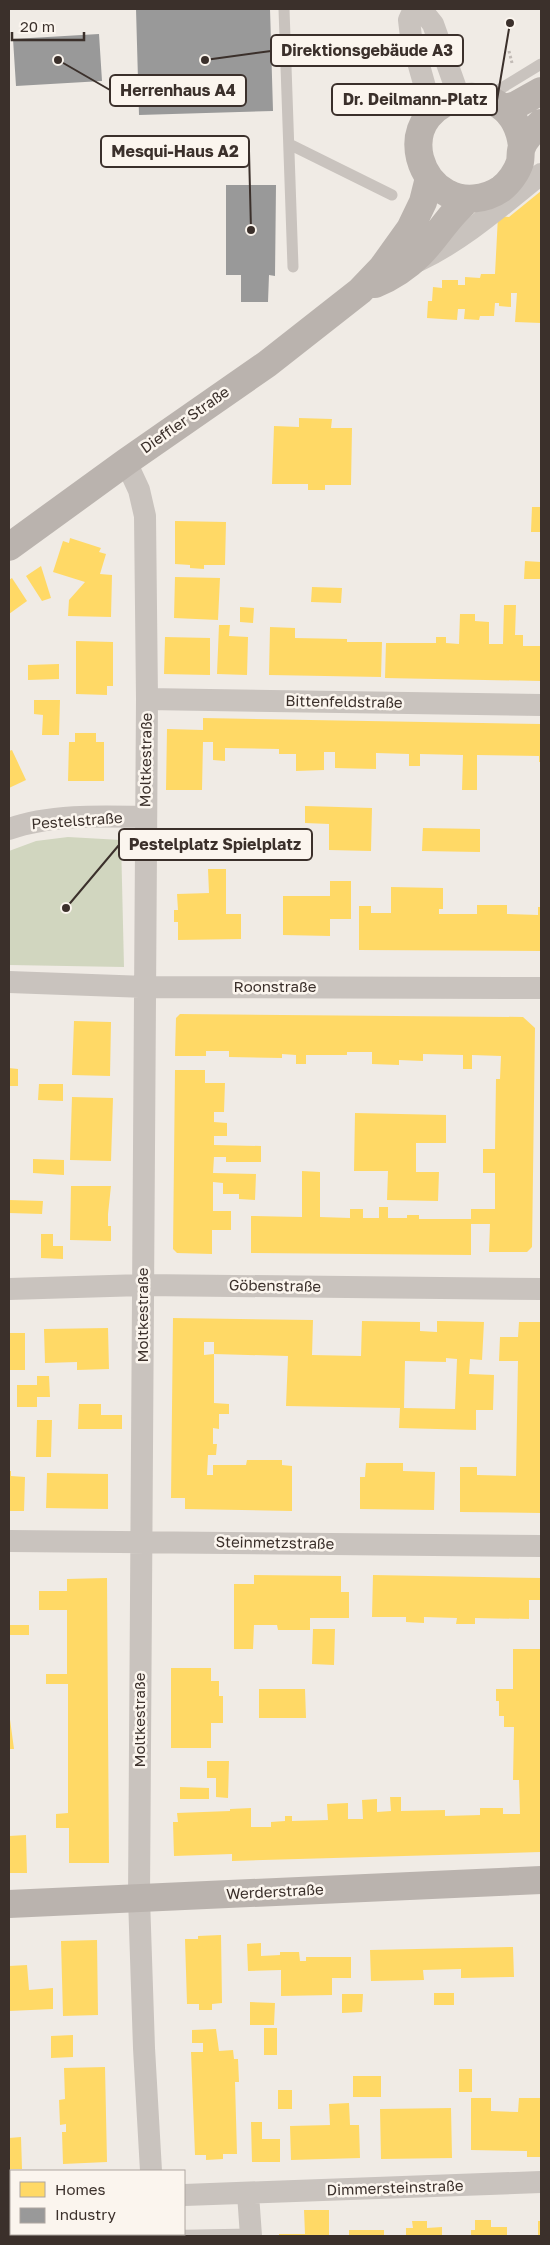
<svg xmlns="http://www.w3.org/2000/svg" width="550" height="2245" viewBox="0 0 550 2245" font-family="'Golos Text',sans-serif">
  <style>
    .green { fill: #d1d6bf }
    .homes { fill: #ffd966; fill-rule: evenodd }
    .industry { fill: #999 }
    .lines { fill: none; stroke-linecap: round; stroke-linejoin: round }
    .path { stroke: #c2bbb6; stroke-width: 3; stroke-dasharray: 2.5 2.5; stroke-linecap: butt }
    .lane { stroke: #c9c3be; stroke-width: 11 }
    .street { stroke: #c9c3be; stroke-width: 22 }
    .secondary { stroke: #bab3ae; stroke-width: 28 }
    .labels { text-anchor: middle; stroke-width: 5; stroke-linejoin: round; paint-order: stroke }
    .street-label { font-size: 15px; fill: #3b302b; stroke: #fbf5ee }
    .leader { fill: none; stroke: #3b302b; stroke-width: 2 }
    .callout-dot { fill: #3b302b; stroke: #fbf5ee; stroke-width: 2 }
    .callout { fill: #fbf5ee; stroke: #3b302b; stroke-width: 2 }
    .callout-label { font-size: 16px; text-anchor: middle; font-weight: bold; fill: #3b302b }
  </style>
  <rect width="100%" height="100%" fill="#f0ebe5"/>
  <path class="green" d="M68,837L121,840L124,967L9,965V851L36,841Z"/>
  <path class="homes" d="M541,191V323L515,322L517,293H511V307L499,306V303H495L494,316H480L479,320L464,319L465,309H458L457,320L427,318L428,301H432L433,287L442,288V280H458V285H465V277L480,278L481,274H495L498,216L509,217Z
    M299,418L332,419L331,428H352L351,485H325V490H308V484H272L274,426L299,427Z
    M532,507H541V532H531Z
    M175,521L226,522L225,565H204V569L190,568V565L175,564Z
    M70,538L101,548L99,552L106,554L100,574L112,575L111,617L68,616L69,600L85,582L53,572L63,541L69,543Z
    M525,561L541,562V579H524Z
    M41,566L51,598L42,601L26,576Z
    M175,577L220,578L218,620L174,618Z
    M12,578L27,601L9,614V580Z
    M312,587L342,588L341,603L311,602Z
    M504,605H516L515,635H523V646H541V681L385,678L386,643H436V637H446V643L459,644L460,614H475V621L489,622V644H503Z
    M240,607L254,608L253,623L240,622Z
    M219,625H230L229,636L248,637L247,675L217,674Z
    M270,627L295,628V638L347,639V642H382L381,677L269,675Z
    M165,637L210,638V675L164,674Z
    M76,641L113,642V686H107V695L76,694Z
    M59,664V679L28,680V665Z
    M34,700H60L59,735H42L43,715L34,714Z
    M203,718L541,724V762H539V756L477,755V790H462L463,755L420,754V766H409V754L376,753V769L335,768V752H324V770L296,771V754H279V749L225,748V761L213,760V742H203L202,790H166L167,729L203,730Z
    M75,733H96V742H104V781H68L69,742H75Z
    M12,750L26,780L9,788V751Z
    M305,806L372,808L371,851L329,850V824L305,823Z
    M423,828L480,829V852L422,851Z
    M208,869H226V914H241V939L178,940V922H174V910H178L177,894L209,893Z
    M330,881H351V919H330V936L283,935V896H330Z
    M391,887L443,888V909H439V914H477V905H507V914L538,915V907H541V951L359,950V906H371V913H391Z
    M180,1014L523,1017L535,1028L532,1247L527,1252H489L490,1224H471V1255L251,1253V1216L302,1217V1171L320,1172V1217L350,1218V1209H363V1218H379V1207H388V1218H407V1215H419V1219H471V1209H495V1173H483V1149H495L496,1079H500L501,1056L472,1055V1069H463V1055L423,1054V1061L399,1060V1065L372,1064V1052H347V1055H306V1064H296V1055L282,1054V1058L229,1057V1051H206V1056H175L176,1018Z
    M74,1021L111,1022L110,1076L72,1075Z
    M9,1068L18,1069V1086H9Z
    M175,1070H205V1083H225L224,1112H214V1122L227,1123V1136H214V1145L261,1146V1162H226V1157H214L213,1173L256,1174L255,1200L239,1199V1194H223V1183L213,1182V1211H231V1230H212V1254L177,1253L173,1249Z
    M39,1084H63V1101L38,1100Z
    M72,1097L113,1098L111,1161L70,1160Z
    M355,1113L446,1115V1143H416V1172H439L438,1201L387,1200L388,1171H354Z
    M33,1159L64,1160V1175L33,1173Z
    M71,1186H111L108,1214V1226H111V1241L70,1240Z
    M9,1200L43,1201L42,1214L9,1213Z
    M41,1234H53V1246H63V1259L41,1258Z
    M173,1318L313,1320L312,1355L361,1356L362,1321L420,1322V1331L437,1332V1321L484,1322L482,1360L470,1359L469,1374L494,1375L493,1410H476V1430L399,1428L400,1408L286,1406L288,1356L214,1354V1342H204V1355L214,1354V1403L229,1404V1414H219V1429L213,1428V1444H217L216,1455H208L207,1475H213V1465H246L247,1460H282V1465L292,1466V1511L185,1509V1498H171ZM446,1358L457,1359L455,1409L404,1408L405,1361L446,1362Z
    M519,1322H541V1513L460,1512V1467H477V1475L516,1476L518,1361H499L500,1337H518Z
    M108,1328L109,1369L77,1370V1362L45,1363L44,1329Z
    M9,1333H25V1370H9Z
    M37,1376H49L50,1397H37V1407H17V1385H37Z
    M79,1404H101V1415H122V1429H78Z
    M37,1420H52L51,1457H36Z
    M366,1463H403V1471L435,1472L434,1510L360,1509V1477H365Z
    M9,1471H11V1476L25,1477L24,1511H9Z
    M47,1473L108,1474V1509L46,1508Z
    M254,1575L341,1576V1592H349V1618H310V1630H278L277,1625H254L253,1649H234V1584H254Z
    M373,1575L541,1578V1600H529V1619L475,1618V1624H456L457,1618L424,1617V1623L406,1622V1617H372Z
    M107,1578L109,1863H69V1828H56V1814L68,1813V1684H46V1674H67V1610H39V1591H67V1579Z
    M10,1625H29V1635H10Z
    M313,1629H335L334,1665L312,1664Z
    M513,1649H541V1852L232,1861V1854L174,1856L173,1822H178L177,1813L230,1811V1809L251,1808V1827H271V1822L285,1821V1816H292V1821L328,1820L327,1804L348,1803V1819H363L362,1800L377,1799V1812L391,1811L390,1797H401V1811L445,1810V1816L480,1815V1808H503V1814H520L519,1780H513L514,1727H504V1716H499V1701H496V1689H513Z
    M171,1668H211V1681H219V1696H223V1723H211V1748H171Z
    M259,1689H305L306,1718H259Z
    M9,1712L14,1749H9Z
    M207,1761H229L228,1798L216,1797V1778H207Z
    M180,1787L209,1788V1799H180Z
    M26,1835L27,1873H9V1836Z
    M221,1935L222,2003L212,2004V2010H199V2004H187L185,1939H198V1936Z
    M97,1940L98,2015L63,2016L61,1941Z
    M261,1943V1956L280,1955V1952H299L300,1961H306V1957H351V1978H332V1995L281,1996V1970L248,1971L247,1944Z
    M513,1947L514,1977L461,1978V1969L423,1970L424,1980L371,1981L370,1950Z
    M27,1965L29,1990L53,1988V2009L9,2011V1966Z
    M434,1993H454V2005H434Z
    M342,1994H363L362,2012L342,2013Z
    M250,2002L275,2003L274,2025H250Z
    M264,2028H277V2055H264Z
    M216,2029L219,2051L233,2050L234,2059H238L239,2082H235L237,2154H223V2159L206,2160V2155H195L191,2052H203V2043H192V2030Z
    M73,2035V2057L51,2058V2036Z
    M105,2067L107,2162L63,2164L62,2132H66V2124L60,2125L59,2100L65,2099L64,2068Z
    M459,2069H472V2092H459Z
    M353,2076H381V2097H353Z
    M278,2090H292V2109H278Z
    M471,2098H491V2111L518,2112L519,2098H541L540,2157H527V2151L471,2150Z
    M349,2103L350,2125H359L360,2158L291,2160L290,2126L330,2125L329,2104Z
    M451,2108L452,2158L381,2159L380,2109Z
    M251,2122H262V2139H280V2162H252Z
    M21,2137L22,2169H9V2138Z
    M304,2210H329V2236H279V2234H305Z
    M475,2220H491V2227H507V2236H471V2230H475Z
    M412,2221H427V2228L442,2227V2236H406V2228H413Z
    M538,2221H541V2236H538Z
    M349,2230H384V2236H349Z"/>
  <path class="industry" d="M136,9H270L273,111L139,115Z
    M99,34L102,81L16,86L13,39Z
    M226,185H276L275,276L269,275L268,302H241V275H226Z"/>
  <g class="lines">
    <path class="path" d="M509,51L512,63"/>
    <path class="lane" d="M284,9L293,267
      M487,97L541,64
      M289,144L392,195
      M125,2234L129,2236
      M144,2236L251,2234"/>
    <path class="street" d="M414,9L409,20L411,37L432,112
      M421,9L433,24L459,97
      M418,261C463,240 502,205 541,174
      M126,462L139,490L145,516L147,699L139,1898L144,2048L151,2171
      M147,699L541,705
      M9,829C50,814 103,816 146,817
      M9,982L146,987L541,988
      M9,1289L143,1285L541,1289
      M9,1541L541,1546
      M248,2194L251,2236
      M184,2195L541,2182
      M9,2203H11"/>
    <path class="secondary" d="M505,108L516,105L541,91
      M522,146C513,68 404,91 420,158C424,173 432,185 447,193C463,202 485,200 501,189C509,183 517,172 520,162C521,157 520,151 522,147C525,138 535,129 541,123
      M375,284C392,277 407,267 420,254C438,236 449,214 469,199
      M9,547L126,462L267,364L360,291L382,268L410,229L423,202L429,178
      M9,1904L541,1880"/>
  </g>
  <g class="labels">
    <g class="street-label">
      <text transform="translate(185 420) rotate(-35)" y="5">Dieffler Straße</text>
      <text transform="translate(344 702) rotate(1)" y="5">Bittenfeldstraße</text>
      <text transform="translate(146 760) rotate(-89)" y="5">Moltkestraße</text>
      <text transform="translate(77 821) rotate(-4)" y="5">Pestelstraße</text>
      <text x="275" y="992">Roonstraße</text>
      <text transform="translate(275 1286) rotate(1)" y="5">Göbenstraße</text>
      <text transform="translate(143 1315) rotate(-90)" y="5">Moltkestraße</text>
      <text transform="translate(275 1543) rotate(1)" y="5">Steinmetzstraße</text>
      <text transform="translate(140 1720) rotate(-90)" y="5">Moltkestraße</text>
      <text transform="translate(275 1892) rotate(-3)" y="5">Werderstraße</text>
      <text transform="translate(395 2188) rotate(-2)" y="5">Dimmersteinstraße</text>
    </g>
  </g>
  <path class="leader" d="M205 60L271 51M58 60L110 90M510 23L497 100M251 230L249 151M66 908L119 845"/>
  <g class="callout-dot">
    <circle cx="205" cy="60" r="5"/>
    <circle cx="58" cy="60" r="5"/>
    <circle cx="510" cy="23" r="5"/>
    <circle cx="251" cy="230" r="5"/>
    <circle cx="66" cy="908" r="5"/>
  </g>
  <g class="callout">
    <rect x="271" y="35" width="192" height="31" rx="5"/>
    <rect x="110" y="75" width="136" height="31" rx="5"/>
    <rect x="332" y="84" width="165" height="31" rx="5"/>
    <rect x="101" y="136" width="148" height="31" rx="5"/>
    <rect x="119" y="829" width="193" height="31" rx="5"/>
  </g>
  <g class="callout-label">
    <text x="367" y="56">Direktionsgebäude A3</text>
    <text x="178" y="96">Herrenhaus A4</text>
    <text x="415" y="105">Dr. Deilmann-Platz</text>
    <text x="175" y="157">Mesqui-Haus A2</text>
    <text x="215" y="850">Pestelplatz Spielplatz</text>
  </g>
  <rect width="550" height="2245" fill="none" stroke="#3b302b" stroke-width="20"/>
  <rect x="10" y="2170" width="175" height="65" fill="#fbf5ee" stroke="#aea6a0"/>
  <rect x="20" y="2182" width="25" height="15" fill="#ffd966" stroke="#aea6a0"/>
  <text x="55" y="2195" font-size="15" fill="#3b302b">Homes</text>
  <rect x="20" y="2208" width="25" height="15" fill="#999999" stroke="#aea6a0"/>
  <text x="55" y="2220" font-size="15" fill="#3b302b">Industry</text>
  <path d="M12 32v8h72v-8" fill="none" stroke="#3b302b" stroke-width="2.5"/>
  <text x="20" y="32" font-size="15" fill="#3b302b" stroke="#fbf5ee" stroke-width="4" paint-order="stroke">20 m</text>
</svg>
